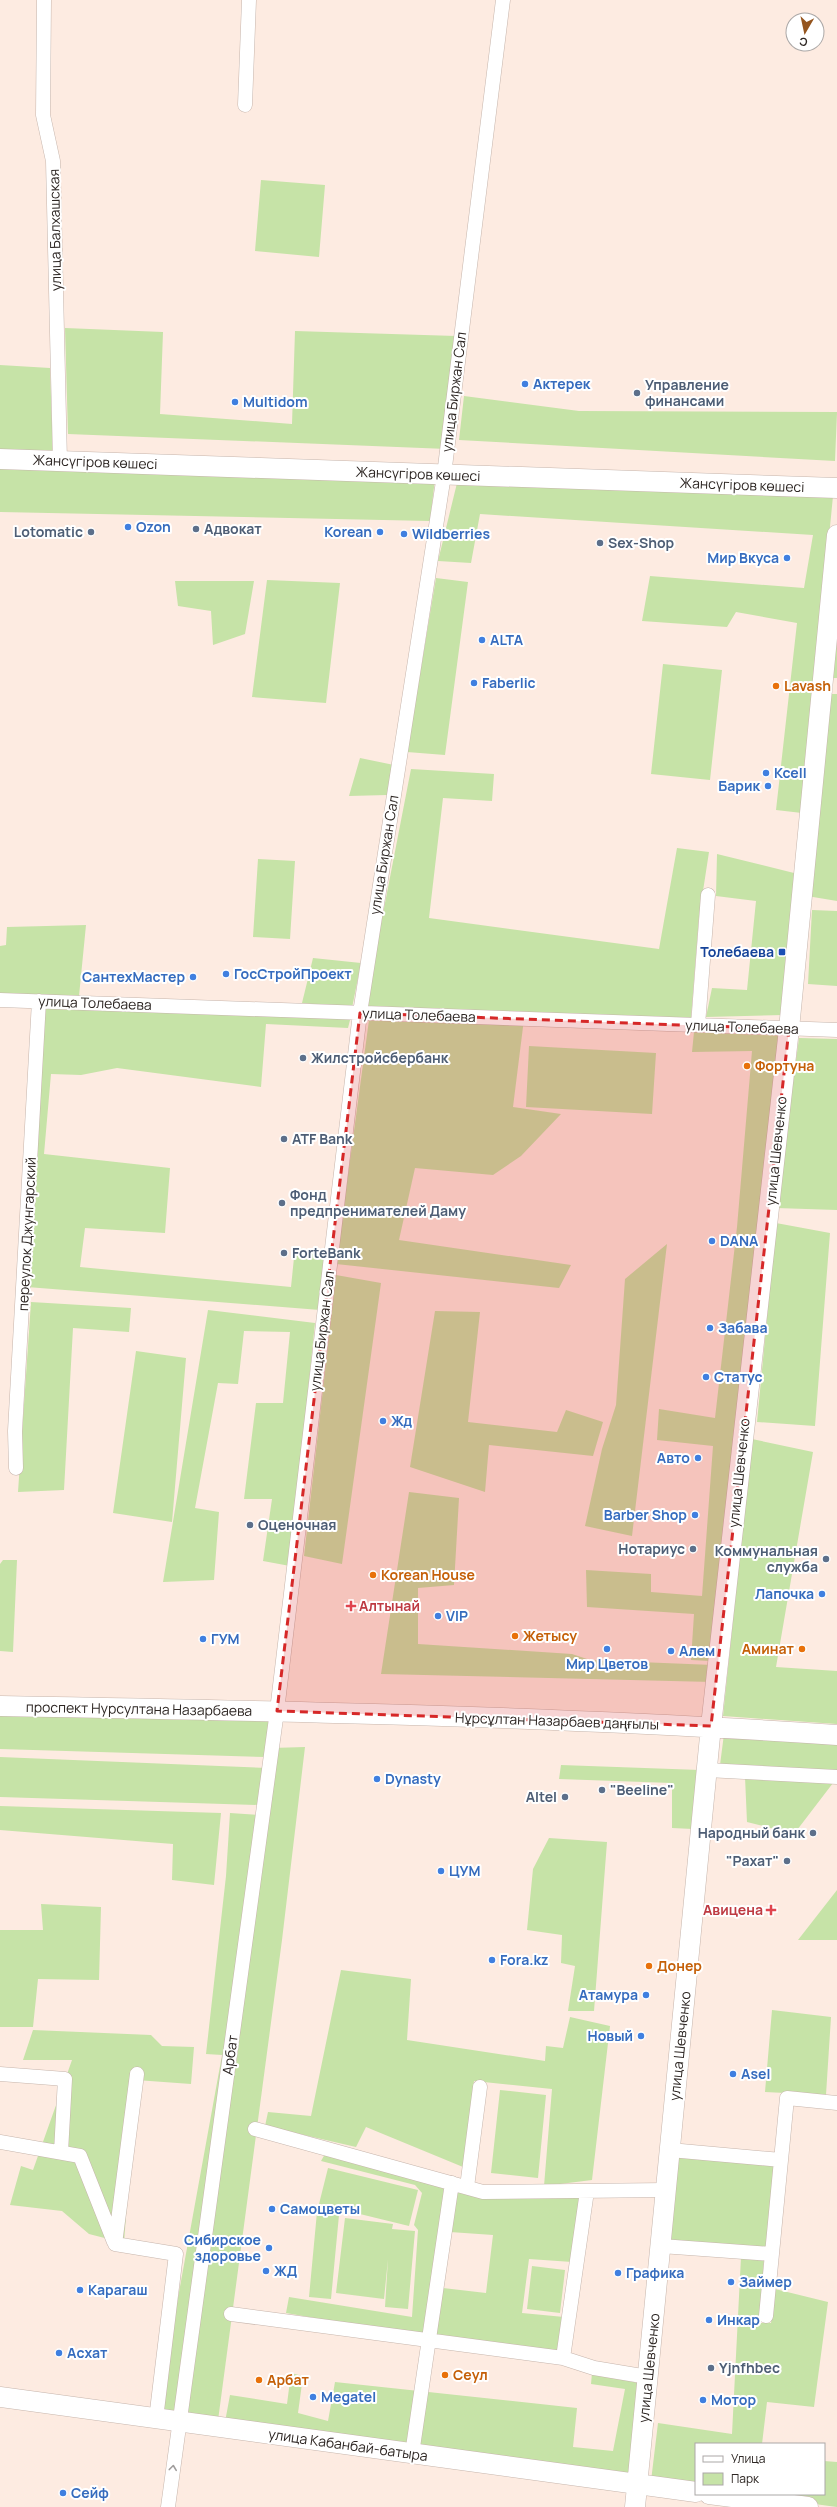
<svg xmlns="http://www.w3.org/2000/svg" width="837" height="2507" viewBox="0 0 837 2507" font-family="Manrope,sans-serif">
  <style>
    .green { fill: #c6e3a7 }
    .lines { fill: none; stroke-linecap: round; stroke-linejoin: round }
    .street-casing { stroke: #c6b5ac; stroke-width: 15 }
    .secondary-casing { stroke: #c6b5ac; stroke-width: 21 }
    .street { stroke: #fff; stroke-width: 14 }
    .secondary { stroke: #fff; stroke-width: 20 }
    .oneway { stroke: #a09d9c }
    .marked { fill: #d62828; fill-opacity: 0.2; stroke: #d62828; stroke-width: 3; stroke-dasharray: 8 5; stroke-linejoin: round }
    .shop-dot { fill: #3f7fe0; stroke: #fff; stroke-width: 1.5 }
    .service-dot { fill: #5c6f8a; stroke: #fff; stroke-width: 1.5 }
    .food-dot { fill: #e8710a; stroke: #fff; stroke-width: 1.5 }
    .transit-dot { fill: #1a4fb4; stroke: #fff; stroke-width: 1.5 }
    .health-dot { fill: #e0444e; stroke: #fff; stroke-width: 1.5 }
    .labels { text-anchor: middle; stroke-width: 4; stroke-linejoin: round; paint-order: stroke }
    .street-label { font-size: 14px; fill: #2d2623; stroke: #fff }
    .shop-label { font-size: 14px; font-weight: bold; fill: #366cbe; stroke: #fff; text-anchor: start }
    .service-label { font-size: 14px; font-weight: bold; fill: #4e5e75; stroke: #fff; text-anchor: start }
    .food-label { font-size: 14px; font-weight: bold; fill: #c56008; stroke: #fff; text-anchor: start }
    .transit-label { font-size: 14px; font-weight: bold; fill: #164399; stroke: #fff; text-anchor: end }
    .health-label { font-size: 14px; font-weight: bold; fill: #be3a42; stroke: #fff; text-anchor: start }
  </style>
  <rect width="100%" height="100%" fill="#fdebe1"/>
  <path class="green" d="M261,180L325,185L319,257L255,251Z
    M65,328L163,332L160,414L292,424L295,331L456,336L447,449L68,434Z
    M0,365L50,368L53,455L0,454Z
    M464,396L579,411L837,412L835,461L459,440Z
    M0,468L435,479L430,521L0,512Z
    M457,483L833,496L802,813L776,810L797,623L736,612L727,627L642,621L650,576L804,588L813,535L480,514L471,563L438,561Z
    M436,578L468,582L445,755L407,752Z
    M267,580L340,583L326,703L252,697Z
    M175,581H254L245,634L213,645L211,611L178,606Z
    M837,619V678H830Z
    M663,664L722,670L710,780L651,774Z
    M831,694H837V901L807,896Z
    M360,758L394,765L387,795L349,796Z
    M411,769L494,774L492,801L443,798L429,918L659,949L677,848L709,852L699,917L691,1018L365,1006Z
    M717,854L794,873L783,1015L706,1017L712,988L747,990L756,901L716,896Z
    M258,859L295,861L290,939L253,937Z
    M812,910L837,911V986L808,984Z
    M86,925L79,996L0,995V946L6,945L7,927Z
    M313,958L361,963L352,1008L302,1003Z
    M42,1006L351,1016L348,1028L266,1024L261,1087L117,1068L81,1075L51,1074L44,1154L170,1168L165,1233L85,1228L80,1267L291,1287L295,1248L326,1251L320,1310L27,1287Z
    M524,1019L513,1107L561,1114L521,1156L493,1175L415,1168L399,1240L571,1265L559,1288L336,1264L369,1020Z
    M694,1032L783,1036L710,1661L691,1660L694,1614L587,1607L586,1570L651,1574V1592L702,1596L713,1446L657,1440L659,1409L715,1418L737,1227L752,1051L692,1052Z
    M799,1038L837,1039V1210L776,1208Z
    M529,1046L656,1053L652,1114L526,1107Z
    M776,1223L830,1233L815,1426L757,1422Z
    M667,1244L632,1536L585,1526L602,1449L616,1405L625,1279Z
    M336,1275L381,1283L342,1564L304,1556Z
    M31,1302L131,1308L129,1332L73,1328L64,1490L18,1492Z
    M208,1310L315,1323L290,1566L263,1561L272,1499H244L256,1403H283L290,1332L244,1331L238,1384L218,1383L195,1508L219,1512L214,1580L163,1582Z
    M435,1311L480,1312L468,1422L557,1432L566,1410L603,1422L593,1456L489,1445L485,1492L410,1467Z
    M136,1351L186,1358L172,1522L113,1513Z
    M752,1439L813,1452L776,1667L837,1671V1724L723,1716Z
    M409,1492L459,1498L454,1585L418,1588V1644L572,1654L590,1660L713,1665L712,1682L381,1674Z
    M3,1560H17L13,1652L0,1651V1564Z
    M0,1713L270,1717L266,1757L0,1749Z
    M724,1734L837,1740V1771L720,1765Z
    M305,1747L282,1940L217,2428L156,2419L222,2055L206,2054L226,1876L230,1813L259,1815L260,1805L0,1797V1757L268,1768L272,1748Z
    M561,1765L700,1770L693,1829L672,1828V1783L559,1779Z
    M745,1777L833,1783L794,1834L747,1822Z
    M0,1806L221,1813L214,1885L172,1880L173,1844L0,1830Z
    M549,1838L607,1842L594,2011H568L575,1966L561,1963L562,1935L527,1930L533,1869Z
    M837,1890V1940H798Z
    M41,1904L101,1907L99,1980L38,1979L33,2027H0V1930H43Z
    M341,1970L411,1979L407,2040L545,2061L546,2046L563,2048L570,2017L610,2026L592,2180L544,2186L552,2089L474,2081L463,2167L366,2127L356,2147L265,2126L268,2112L311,2116Z
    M772,2010L831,2017L826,2095L765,2092Z
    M33,2030L151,2035L162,2046L194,2047L191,2084L136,2080L124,2243L89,2234L62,2211L10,2205L21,2166L33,2170L72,2060H23Z
    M500,2090L546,2095L538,2178L491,2173Z
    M674,2152L776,2163L766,2250L666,2241Z
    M325,2154L447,2186L423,2337L286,2313L289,2297L412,2317L418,2230L414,2225L422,2193L415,2185L321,2161Z
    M328,2168L418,2190L409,2226L319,2204Z
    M456,2188L582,2197L572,2262L529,2259L522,2313L564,2317L558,2352L435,2337L443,2288L486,2293L493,2235L450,2232Z
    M317,2212L339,2215L331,2299L309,2297Z
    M345,2218L393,2224L392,2229L415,2231L408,2309L385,2307L388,2259L384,2299L336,2293Z
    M741,2257L764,2259L760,2323H771L775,2289L828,2302L814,2407L767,2402L762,2444H696V2488L651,2481L658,2423L732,2434Z
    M532,2266L565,2270L560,2313L527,2309Z
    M291,2373L303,2376L298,2413L328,2421L335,2382L577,2408L573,2447L613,2451L625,2389L591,2384L592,2373L643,2384L633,2480L225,2422L230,2395L287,2404Z
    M824,2461L837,2462V2507L739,2494H824Z"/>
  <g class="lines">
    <g class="street-casing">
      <path id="street" d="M44,0L43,115L53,161L60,461
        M245,105L249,0
        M0,1000L837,1030
        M698,1025L708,895
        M16,1468L15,1431L39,1001
        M707,1770L837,1777
        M0,2074L65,2079L61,2152
        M137,2074L115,2244L176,2254L156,2419
        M255,2129L483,2192L666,2190
        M0,2142L80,2156L114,2242
        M670,2150L781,2160
        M467,2187L480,2087
        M661,2246L772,2254
        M231,2314L563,2358L587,2191
        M766,2316L787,2098L837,2103
        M563,2358L594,2368L648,2377
        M412,2454L452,2183
        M168,2507L277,1711L360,1013L444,475L503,0"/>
    </g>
    <g class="secondary-casing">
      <path id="secondary" d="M0,459L837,488
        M0,1706C279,1711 559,1716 837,1735
        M0,2397L696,2492
        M709,2494L808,2507
        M635,2507L711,1726L789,1029L837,535"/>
    </g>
    <use href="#street" class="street"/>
    <use href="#secondary" class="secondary"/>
  </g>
  <defs><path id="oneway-chevron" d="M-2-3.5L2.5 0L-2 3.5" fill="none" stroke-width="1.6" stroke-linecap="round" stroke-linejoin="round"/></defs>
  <use class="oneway" href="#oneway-chevron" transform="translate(173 2468) rotate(-83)"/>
  <path class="marked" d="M360,1013L789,1029L711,1726L277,1711Z"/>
  <g class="shop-dot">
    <circle cx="525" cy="384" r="4"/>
    <circle cx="235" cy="402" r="4"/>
    <circle cx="128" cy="527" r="4"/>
    <circle cx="380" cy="532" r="4"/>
    <circle cx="404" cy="534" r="4"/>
    <circle cx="787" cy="558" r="4"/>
    <circle cx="482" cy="640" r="4"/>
    <circle cx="474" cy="683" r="4"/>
    <circle cx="766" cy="773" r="4"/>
    <circle cx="768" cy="786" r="4"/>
    <circle cx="226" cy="974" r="4"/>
    <circle cx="193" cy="977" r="4"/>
    <circle cx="712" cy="1241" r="4"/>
    <circle cx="710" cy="1328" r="4"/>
    <circle cx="706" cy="1377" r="4"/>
    <circle cx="383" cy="1421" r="4"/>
    <circle cx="698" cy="1458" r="4"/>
    <circle cx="695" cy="1515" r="4"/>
    <circle cx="822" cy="1594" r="4"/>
    <circle cx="438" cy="1616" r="4"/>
    <circle cx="203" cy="1639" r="4"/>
    <circle cx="607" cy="1649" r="4"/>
    <circle cx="671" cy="1651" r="4"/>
    <circle cx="377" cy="1779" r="4"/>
    <circle cx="441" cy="1871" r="4"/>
    <circle cx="492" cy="1960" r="4"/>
    <circle cx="646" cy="1995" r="4"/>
    <circle cx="641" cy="2036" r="4"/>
    <circle cx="733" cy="2074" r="4"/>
    <circle cx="272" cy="2209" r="4"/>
    <circle cx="269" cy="2248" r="4"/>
    <circle cx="266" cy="2271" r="4"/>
    <circle cx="618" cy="2273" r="4"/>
    <circle cx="731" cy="2282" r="4"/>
    <circle cx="80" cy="2290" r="4"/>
    <circle cx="709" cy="2320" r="4"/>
    <circle cx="59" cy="2353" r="4"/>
    <circle cx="313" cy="2397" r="4"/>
    <circle cx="703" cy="2400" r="4"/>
    <circle cx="63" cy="2493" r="4"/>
  </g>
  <g class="service-dot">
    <circle cx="637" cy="393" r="4"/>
    <circle cx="196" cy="529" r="4"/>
    <circle cx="91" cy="532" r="4"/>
    <circle cx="600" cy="543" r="4"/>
    <circle cx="303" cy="1058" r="4"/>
    <circle cx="284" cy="1139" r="4"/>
    <circle cx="282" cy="1203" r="4"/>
    <circle cx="284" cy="1253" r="4"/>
    <circle cx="250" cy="1525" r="4"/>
    <circle cx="693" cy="1549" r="4"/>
    <circle cx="826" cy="1559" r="4"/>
    <circle cx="602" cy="1790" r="4"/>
    <circle cx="565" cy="1797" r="4"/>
    <circle cx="813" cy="1833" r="4"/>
    <circle cx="787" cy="1861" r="4"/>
    <circle cx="711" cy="2368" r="4"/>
  </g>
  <g class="food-dot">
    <circle cx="776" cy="686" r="4"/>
    <circle cx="747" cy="1066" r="4"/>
    <circle cx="373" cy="1575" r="4"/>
    <circle cx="515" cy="1636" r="4"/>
    <circle cx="802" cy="1649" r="4"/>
    <circle cx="649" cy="1966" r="4"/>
    <circle cx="445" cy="2375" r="4"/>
    <circle cx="259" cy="2380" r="4"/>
  </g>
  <rect class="transit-dot" x="778" y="948" width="8" height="8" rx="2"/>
  <g class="health-dot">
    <path d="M349 1600h4v4h4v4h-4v4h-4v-4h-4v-4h4z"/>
    <path d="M769 1904h4v4h4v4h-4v4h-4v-4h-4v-4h4z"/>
  </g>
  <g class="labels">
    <g class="street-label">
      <text transform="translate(55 230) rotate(-91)" y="5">улица Балхашская</text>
      <text transform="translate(454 392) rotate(-83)" y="5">улица Биржан Сал</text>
      <text transform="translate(95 462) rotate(2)" y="5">Жансүгіров көшесі</text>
      <text transform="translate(418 474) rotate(2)" y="5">Жансүгіров көшесі</text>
      <text transform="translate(742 485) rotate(2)" y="5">Жансүгіров көшесі</text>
      <text transform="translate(384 855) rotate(-81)" y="5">улица Биржан Сал</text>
      <text transform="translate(95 1003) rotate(2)" y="5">улица Толебаева</text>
      <text transform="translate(419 1015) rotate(2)" y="5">улица Толебаева</text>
      <text transform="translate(742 1027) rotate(2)" y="5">улица Толебаева</text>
      <text transform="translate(776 1151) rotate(-84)" y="5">улица Шевченко</text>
      <text transform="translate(27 1234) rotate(-87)" y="5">переулок Джунгарский</text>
      <text transform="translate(322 1331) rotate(-83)" y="5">улица Биржан Сал</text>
      <text transform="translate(739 1473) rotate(-84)" y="5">улица Шевченко</text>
      <text transform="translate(139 1709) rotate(1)" y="5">проспект Нурсултана Назарбаева</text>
      <text transform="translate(557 1721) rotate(2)" y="5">Нұрсұлтан Назарбаев даңғылы</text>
      <text transform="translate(680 2046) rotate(-84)" y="5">улица Шевченко</text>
      <text transform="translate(230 2055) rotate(-82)" y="5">Арбат</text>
      <text transform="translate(649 2368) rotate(-84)" y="5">улица Шевченко</text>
      <text transform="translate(348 2445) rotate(8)" y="5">улица Кабанбай-батыра</text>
    </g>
    <g class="shop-label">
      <text x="533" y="389">Актерек</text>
      <text x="243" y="407">Multidom</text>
      <text x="136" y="532">Ozon</text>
      <text x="372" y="537" text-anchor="end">Korean</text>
      <text x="412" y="539">Wildberries</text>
      <text x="779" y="563" text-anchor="end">Мир Вкуса</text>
      <text x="490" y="645">ALTA</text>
      <text x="482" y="688">Faberlic</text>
      <text x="774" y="778">Kcell</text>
      <text x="760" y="791" text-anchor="end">Барик</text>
      <text x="234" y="979">ГосСтройПроект</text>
      <text x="185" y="982" text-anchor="end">СантехМастер</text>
      <text x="720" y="1246">DANA</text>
      <text x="718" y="1333">Забава</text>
      <text x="714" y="1382">Статус</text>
      <text x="391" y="1426">Жд</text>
      <text x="690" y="1463" text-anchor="end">Авто</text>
      <text x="687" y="1520" text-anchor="end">Barber Shop</text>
      <text x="814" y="1599" text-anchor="end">Лапочка</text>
      <text x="446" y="1621">VIP</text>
      <text x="211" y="1644">ГУМ</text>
      <text x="679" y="1656">Алем</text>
      <text x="607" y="1669" text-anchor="middle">Мир Цветов</text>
      <text x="385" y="1784">Dynasty</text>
      <text x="449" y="1876">ЦУМ</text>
      <text x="500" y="1965">Fora.kz</text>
      <text x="638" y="2000" text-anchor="end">Атамура</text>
      <text x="633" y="2041" text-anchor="end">Новый</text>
      <text x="741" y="2079">Asel</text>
      <text x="280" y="2214">Самоцветы</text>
      <text x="261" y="2245" text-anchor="end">Сибирское<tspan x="261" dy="16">здоровье</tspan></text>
      <text x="274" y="2276">ЖД</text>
      <text x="626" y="2278">Графика</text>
      <text x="739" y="2287">Займер</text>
      <text x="88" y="2295">Карагаш</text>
      <text x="717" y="2325">Инкар</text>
      <text x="67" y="2358">Асхат</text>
      <text x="321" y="2402">Megatel</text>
      <text x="711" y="2405">Мотор</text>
      <text x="71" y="2498">Сейф</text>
    </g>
    <g class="service-label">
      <text x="645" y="390">Управление<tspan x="645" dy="16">финансами</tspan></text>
      <text x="204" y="534">Адвокат</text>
      <text x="83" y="537" text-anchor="end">Lotomatic</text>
      <text x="608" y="548">Sex-Shop</text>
      <text x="311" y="1063">Жилстройсбербанк</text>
      <text x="292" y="1144">ATF Bank</text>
      <text x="290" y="1200">Фонд<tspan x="290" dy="16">предпренимателей Даму</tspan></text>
      <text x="292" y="1258">ForteBank</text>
      <text x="258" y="1530">Оценочная</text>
      <text x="685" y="1554" text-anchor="end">Нотариус</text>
      <text x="818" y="1556" text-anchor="end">Коммунальная<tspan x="818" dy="16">служба</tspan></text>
      <text x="610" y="1795">"Beeline"</text>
      <text x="557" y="1802" text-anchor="end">Altel</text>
      <text x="805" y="1838" text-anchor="end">Народный банк</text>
      <text x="779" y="1866" text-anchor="end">"Рахат"</text>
      <text x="719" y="2373">Yjnfhbec</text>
    </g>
    <g class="food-label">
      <text x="784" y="691">Lavash</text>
      <text x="755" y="1071">Фортуна</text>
      <text x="381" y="1580">Korean House</text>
      <text x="523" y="1641">Жетысу</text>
      <text x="794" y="1654" text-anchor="end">Аминат</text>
      <text x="657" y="1971">Донер</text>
      <text x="453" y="2380">Сеул</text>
      <text x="267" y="2385">Арбат</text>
    </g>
    <g class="transit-label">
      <text x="774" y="957">Толебаева</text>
    </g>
    <g class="health-label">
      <text x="359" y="1611">Алтынай</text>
      <text x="763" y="1915" text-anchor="end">Авицена</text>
    </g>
  </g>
  <rect x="695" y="2443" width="130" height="52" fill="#ffffff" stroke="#aba8a7"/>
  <rect x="703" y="2456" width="20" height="6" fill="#ffffff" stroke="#aba8a7"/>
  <text x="731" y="2463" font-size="12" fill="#2d2623">Улица</text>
  <rect x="703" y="2473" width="20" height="12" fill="#c6e3a7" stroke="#aba8a7"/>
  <text x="731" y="2483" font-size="12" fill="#2d2623">Парк</text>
  <g transform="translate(805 32) rotate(189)"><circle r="19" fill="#ffffff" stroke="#aba8a7"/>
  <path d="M0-3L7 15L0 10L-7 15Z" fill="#95551f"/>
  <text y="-6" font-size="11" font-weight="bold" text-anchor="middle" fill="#2d2623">С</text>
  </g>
</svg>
